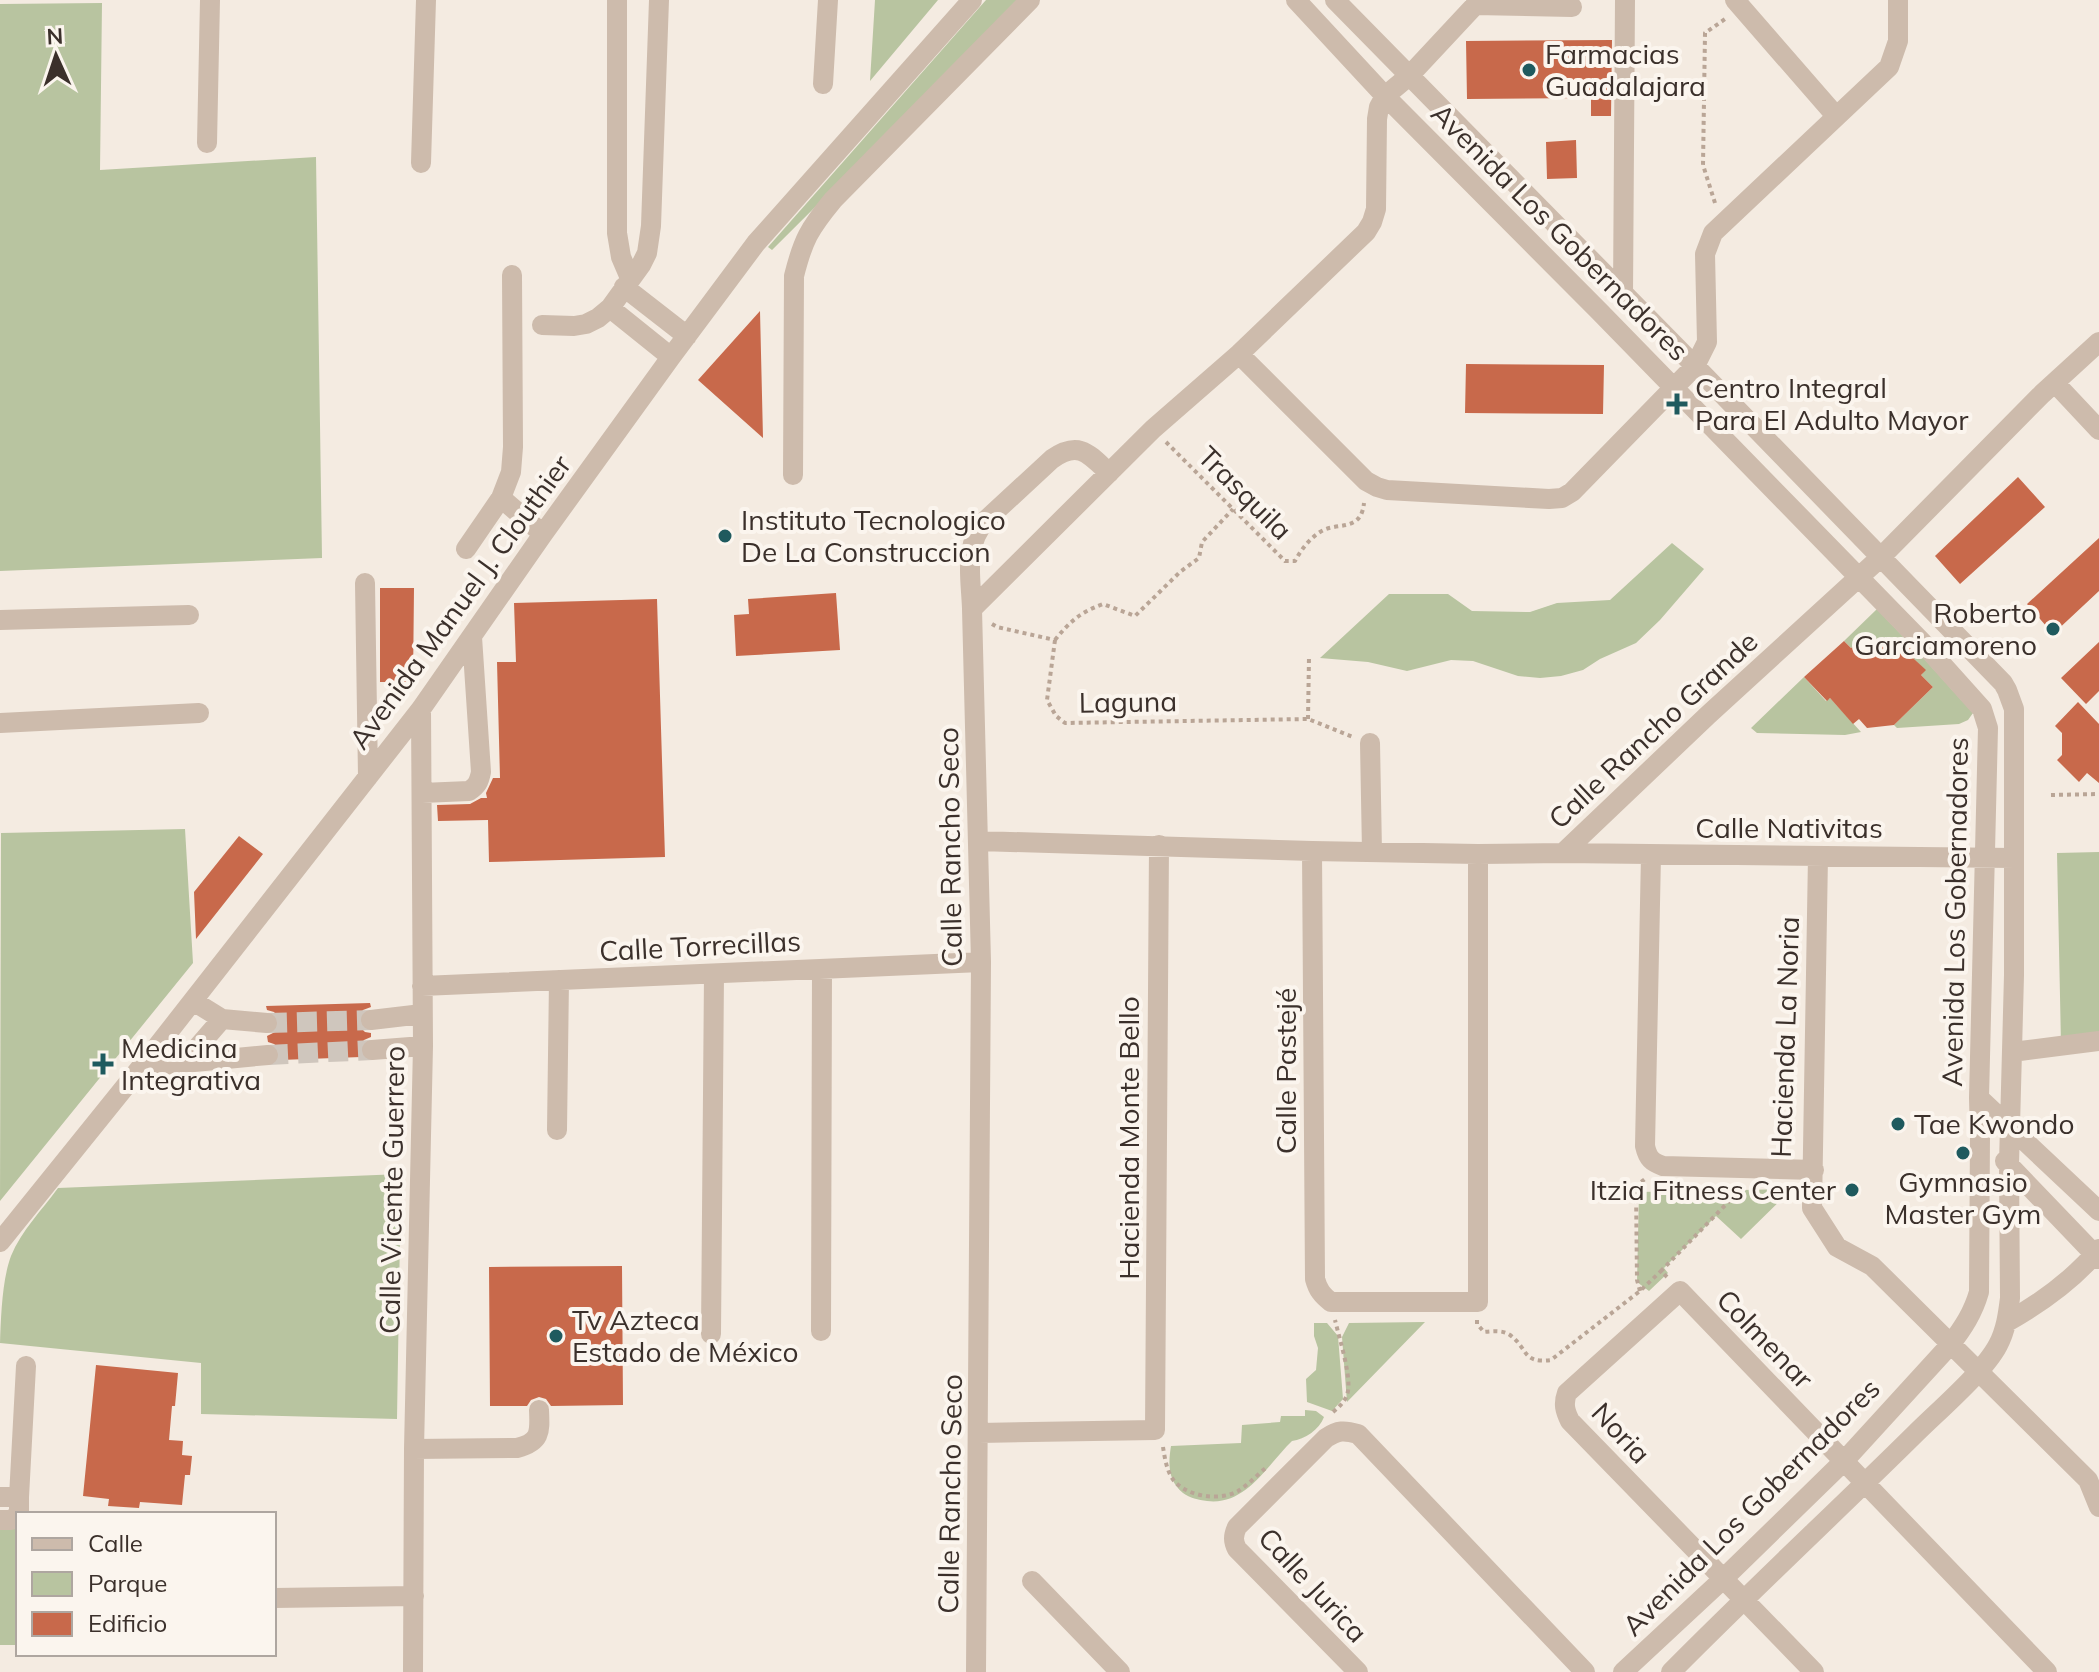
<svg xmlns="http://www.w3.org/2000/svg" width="2099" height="1672" viewBox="0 0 2099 1672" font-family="Mulish,sans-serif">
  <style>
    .green { fill: #b8c4a0 }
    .building { fill: #c8694b }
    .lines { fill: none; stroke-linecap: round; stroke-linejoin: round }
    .minor-tunnel { stroke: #cfc6bd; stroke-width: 20; stroke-dasharray: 20 10; stroke-linecap: butt }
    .path { stroke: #b9a596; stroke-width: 4; stroke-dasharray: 4 4; stroke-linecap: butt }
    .minor { stroke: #cdbbac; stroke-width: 20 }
    .poi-dot { fill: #1f5a5e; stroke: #fbf5ee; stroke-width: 3 }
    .labels { text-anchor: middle; stroke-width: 8; stroke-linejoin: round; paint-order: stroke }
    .poi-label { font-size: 28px; fill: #3b302b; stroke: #fbf5ee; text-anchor: start }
    .street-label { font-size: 28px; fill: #3b302b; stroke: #fbf5ee }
  </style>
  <rect width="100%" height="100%" fill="#f4ebe1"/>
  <path class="green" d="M875,0H938L870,81Z
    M986,0H1023L772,250L768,247Z
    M102,3L100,170L316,157L322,558L0,571V4Z
    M1672,543L1704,569L1660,620L1636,643L1600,659L1583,670L1561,676L1540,678L1518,676L1473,661L1451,660L1407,671L1368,662L1320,658L1389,594H1448L1472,611L1530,612L1557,603L1610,600Z
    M1877,609L1910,644L1907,647C1886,637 1871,638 1851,648L1844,641Z
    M1919,653L1973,713L1968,720L1959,724L1897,728L1894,725L1933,687L1921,675L1925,670L1913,658Z
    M1804,677L1826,701L1830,698L1861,732L1845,735L1757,733L1751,728Z
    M185,829L193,963L0,1201L1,833Z
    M2099,852V1033L2061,1044L2057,853Z
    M401,1174L397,1419L201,1414V1363L0,1343C1,1317 2,1280 11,1256C21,1231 42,1210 58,1188Z
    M1792,1189L1741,1239L1716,1216L1664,1268L1668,1273L1649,1291L1637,1282L1639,1192Z
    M1425,1322L1347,1402L1342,1337L1349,1323Z
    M1314,1323H1327L1338,1336L1343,1399L1332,1411L1307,1402L1306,1379L1316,1370L1318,1348L1314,1336Z
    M1305,1410L1316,1411L1324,1417C1319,1430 1305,1439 1292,1441C1268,1464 1246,1506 1207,1501C1198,1500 1190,1498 1183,1493C1168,1481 1168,1464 1171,1446L1241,1443L1242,1425L1280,1422L1281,1416H1305Z
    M0,1521H18V1645H0Z"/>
  <path class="building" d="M1612,40L1611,116H1591V98L1467,99L1466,41Z
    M1576,140L1577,178L1547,179L1546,142Z
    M760,311L763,438L698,380Z
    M1466,364L1604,365L1603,414L1465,413Z
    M2018,477L2045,507L1960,584L1935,556Z
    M2099,538V591L2053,634L2027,604Z
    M380,588H414L413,682H380Z
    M836,593L840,650L736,656L734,615L749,614L748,599Z
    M657,599L665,857L489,862L488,820L438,821L437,805L470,804L481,798H487L486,793L493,778H500L497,662H516L514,603Z
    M1880,639L1894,641L1911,649L1916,655L1913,658L1926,670L1921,675L1933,687L1894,725L1867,728L1859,719L1853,724L1830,698L1827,701L1804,677L1844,641L1851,648L1864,641Z
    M2099,642V691L2086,704L2061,678Z
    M2078,702L2099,724V783L2087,773L2079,782L2057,760L2062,755V733L2055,726Z
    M239,836L263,854L196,939L194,892Z
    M370,1003L371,1007L363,1010L359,1016L360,1027L365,1032L371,1033V1037L364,1040L360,1045L359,1052L361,1057L280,1060L279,1048L274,1044L268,1042L267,1036L277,1031L280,1023L278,1017L274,1012L267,1010L266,1006Z
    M622,1266L623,1405L551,1406L546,1399L539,1397L531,1400L527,1406H490L489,1267Z
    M96,1365L178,1373L175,1406H172L169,1440L183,1441L182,1455L192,1456L190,1475H185L182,1505L140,1502L139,1508L108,1506L109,1499L83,1496Z"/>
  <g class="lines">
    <path class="minor-tunnel" d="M267,1023L371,1020
      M268,1055L372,1050"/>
    <path class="path" d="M1715,203L1703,165L1705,33L1728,17
      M1166,442L1285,561H1295C1301,550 1309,539 1320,532C1337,521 1361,533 1364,503
      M992,624L997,627L1055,640
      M1055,640L1047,700L1056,716L1065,723L1308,719L1353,737
      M1055,640C1070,621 1081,612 1103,604L1135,616L1180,572L1199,558L1202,542L1233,509
      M1308,719L1309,657
      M2051,795L2099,794
      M1667,1277L1661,1271L1741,1189
      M1640,1291L1637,1280L1636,1186L1645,1179
      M1477,1320V1324L1484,1332C1493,1331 1503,1330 1510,1335C1528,1348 1522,1364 1551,1360L1640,1291L1661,1271
      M1333,1412C1340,1406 1346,1401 1348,1391C1351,1375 1339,1337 1335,1320
      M1163,1447C1165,1459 1167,1474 1176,1483C1191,1497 1220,1501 1238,1491C1248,1485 1258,1474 1268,1466"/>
    <path class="minor" d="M617,0V233L621,257L630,278
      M1296,0L1385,96L1599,311L1921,641L1982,709L1988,728L1979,1098L1980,1135L1979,1292C1973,1313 1963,1328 1950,1345L1844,1461L1722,1580L1623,1672
      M1335,0L1695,366L2003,683L2007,690L2014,709V975L2009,1164L2010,1298C2008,1314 2006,1330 1998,1345C1984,1372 1938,1411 1915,1434C1834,1514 1751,1591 1671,1672
      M1735,0L1836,116
      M1475,5L1572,7
      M823,84L828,0
      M207,143L210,0
      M421,163L426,0
      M624,287L687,336
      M1623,294L1625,0
      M610,308L671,357
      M542,325L574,326L586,324L598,318L610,308L641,265L647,253L651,226L659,0
      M1239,354L1366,481L1377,487L1387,490L1549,499L1562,498L1572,492L1695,366L1707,342L1705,254L1713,233L1889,67L1898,41V0
      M2055,383L2099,430
      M793,475L794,276C803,240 809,229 833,200L1030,0
      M501,498L543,534
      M466,549L501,498L511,472L513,447L512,275
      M365,583L368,777
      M972,609C971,577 963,546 986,520L1052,459C1079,440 1089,454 1109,473
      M0,620L189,615
      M0,723L199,713
      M1370,743L1372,852
      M422,793L469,791C477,786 479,782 481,772L472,637
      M979,841L1312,851L1478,854L1563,853L2014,858
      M1312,851L1315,1279C1318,1290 1322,1295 1331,1302H1478V854
      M1563,853L1708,715L1881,557L2042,394L2099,342
      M1651,855L1645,1146C1648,1159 1652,1162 1663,1166L1814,1170
      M1818,856L1812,1208L1837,1247L1872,1266L2088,1480L2099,1507
      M422,986L981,962
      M193,1001L222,1019L267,1023
      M371,1020L422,1014
      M372,1050L423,1046
      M2012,1052L2099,1041
      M184,1063L222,1019
      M141,1067L268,1055
      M1979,1098L2099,1211
      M557,1130L559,980
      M2005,1161L2099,1259
      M0,1242L141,1067L421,709L543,534L671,357L756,243L972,0
      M2007,1322C2039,1304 2075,1278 2099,1249
      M821,1331L822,969
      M711,1334L714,974
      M979,1433L1155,1430L1159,845
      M414,1449L517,1448C541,1442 540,1432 539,1410
      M0,1497H19L26,1366
      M0,1520H11L16,1517L19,1511V1497
      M1032,1581L1120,1672
      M274,1598L414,1596
      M413,1672L414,1449L423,1046L421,709
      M976,1672L981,962L972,609L1153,429L1239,354L1366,232L1372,222L1376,209L1377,119L1379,107L1385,96L1409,76L1480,0
      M1358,1672L1237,1549C1233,1541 1233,1536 1237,1527L1326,1438C1338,1430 1344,1430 1358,1434L1585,1672
      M1814,1672L1570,1421C1565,1411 1563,1404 1567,1393L1680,1291L2047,1672"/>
  </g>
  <g class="poi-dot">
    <circle cx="1529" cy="70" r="8"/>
    <path d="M1673 392h8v8h8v8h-8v8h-8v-8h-8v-8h8z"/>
    <circle cx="725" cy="536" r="8"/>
    <circle cx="2053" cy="629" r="8"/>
    <path d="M99 1052h8v8h8v8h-8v8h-8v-8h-8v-8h8z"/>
    <circle cx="1898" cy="1124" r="8"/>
    <circle cx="1963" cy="1153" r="8"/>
    <circle cx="1852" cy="1190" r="8"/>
    <circle cx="556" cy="1336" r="8"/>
  </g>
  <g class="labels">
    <g class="poi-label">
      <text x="1545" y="64">Farmacias<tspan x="1545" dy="32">Guadalajara</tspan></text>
      <text x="1695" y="398">Centro Integral<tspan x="1695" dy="32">Para El Adulto Mayor</tspan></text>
      <text x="741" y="530">Instituto Tecnologico<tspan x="741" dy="32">De La Construccion</tspan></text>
      <text x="2037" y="623" text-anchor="end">Roberto<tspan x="2037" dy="32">Garciamoreno</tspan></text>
      <text x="121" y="1058">Medicina<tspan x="121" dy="32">Integrativa</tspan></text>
      <text x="1914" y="1134">Tae Kwondo</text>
      <text x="1963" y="1192" text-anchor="middle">Gymnasio<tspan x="1963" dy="32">Master Gym</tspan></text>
      <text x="1836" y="1200" text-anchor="end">Itzia Fitness Center</text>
      <text x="572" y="1330">Tv Azteca<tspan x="572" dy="32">Estado de México</tspan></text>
    </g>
    <g class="street-label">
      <text transform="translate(1560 232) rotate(45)" y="10">Avenida Los Gobernadores</text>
      <text transform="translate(1245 493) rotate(45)" y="10">Trasquila</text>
      <text transform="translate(460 602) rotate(-54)" y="10">Avenida Manuel J. Clouthier</text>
      <text transform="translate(1128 702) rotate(-1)" y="10">Laguna</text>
      <text transform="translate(1653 730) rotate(-43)" y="10">Calle Rancho Grande</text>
      <text x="1789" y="838">Calle Nativitas</text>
      <text transform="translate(950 847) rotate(-91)" y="10">Calle Rancho Seco</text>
      <text transform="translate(1955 912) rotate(-89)" y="10">Avenida Los Gobernadores</text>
      <text transform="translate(700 946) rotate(-3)" y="10">Calle Torrecillas</text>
      <text transform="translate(1785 1037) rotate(-88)" y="10">Hacienda La Noria</text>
      <text transform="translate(1286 1071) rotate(-90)" y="10">Calle Pastejé</text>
      <text transform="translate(1129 1138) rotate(-90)" y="10">Hacienda Monte Bello</text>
      <text transform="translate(392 1190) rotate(-89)" y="10">Calle Vicente Guerrero</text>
      <text transform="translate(1765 1339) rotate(46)" y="10">Colmenar</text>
      <text transform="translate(1621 1433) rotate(47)" y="10">Noria</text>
      <text transform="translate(950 1494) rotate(-89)" y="10">Calle Rancho Seco</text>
      <text transform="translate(1751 1507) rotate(-45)" y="10">Avenida Los Gobernadores</text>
      <text transform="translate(1313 1585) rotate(47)" y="10">Calle Jurica</text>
    </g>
  </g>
  <rect x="16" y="1512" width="260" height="144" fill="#fbf5ee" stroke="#aea6a0" stroke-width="2"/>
  <rect x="32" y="1538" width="40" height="12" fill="#cdbbac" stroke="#aea6a0" stroke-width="2"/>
  <text x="88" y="1552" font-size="24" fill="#3b302b">Calle</text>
  <rect x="32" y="1572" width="40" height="24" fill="#b8c4a0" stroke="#aea6a0" stroke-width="2"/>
  <text x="88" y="1592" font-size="24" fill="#3b302b">Parque</text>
  <rect x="32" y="1612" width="40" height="24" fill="#c8694b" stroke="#aea6a0" stroke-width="2"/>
  <text x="88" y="1632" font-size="24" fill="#3b302b">Edificio</text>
  <g transform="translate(56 56) rotate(357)" stroke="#fbf5ee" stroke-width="6" paint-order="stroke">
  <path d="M0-6L14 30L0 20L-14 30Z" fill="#3b302b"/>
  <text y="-12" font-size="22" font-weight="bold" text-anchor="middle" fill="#3b302b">N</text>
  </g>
</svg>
